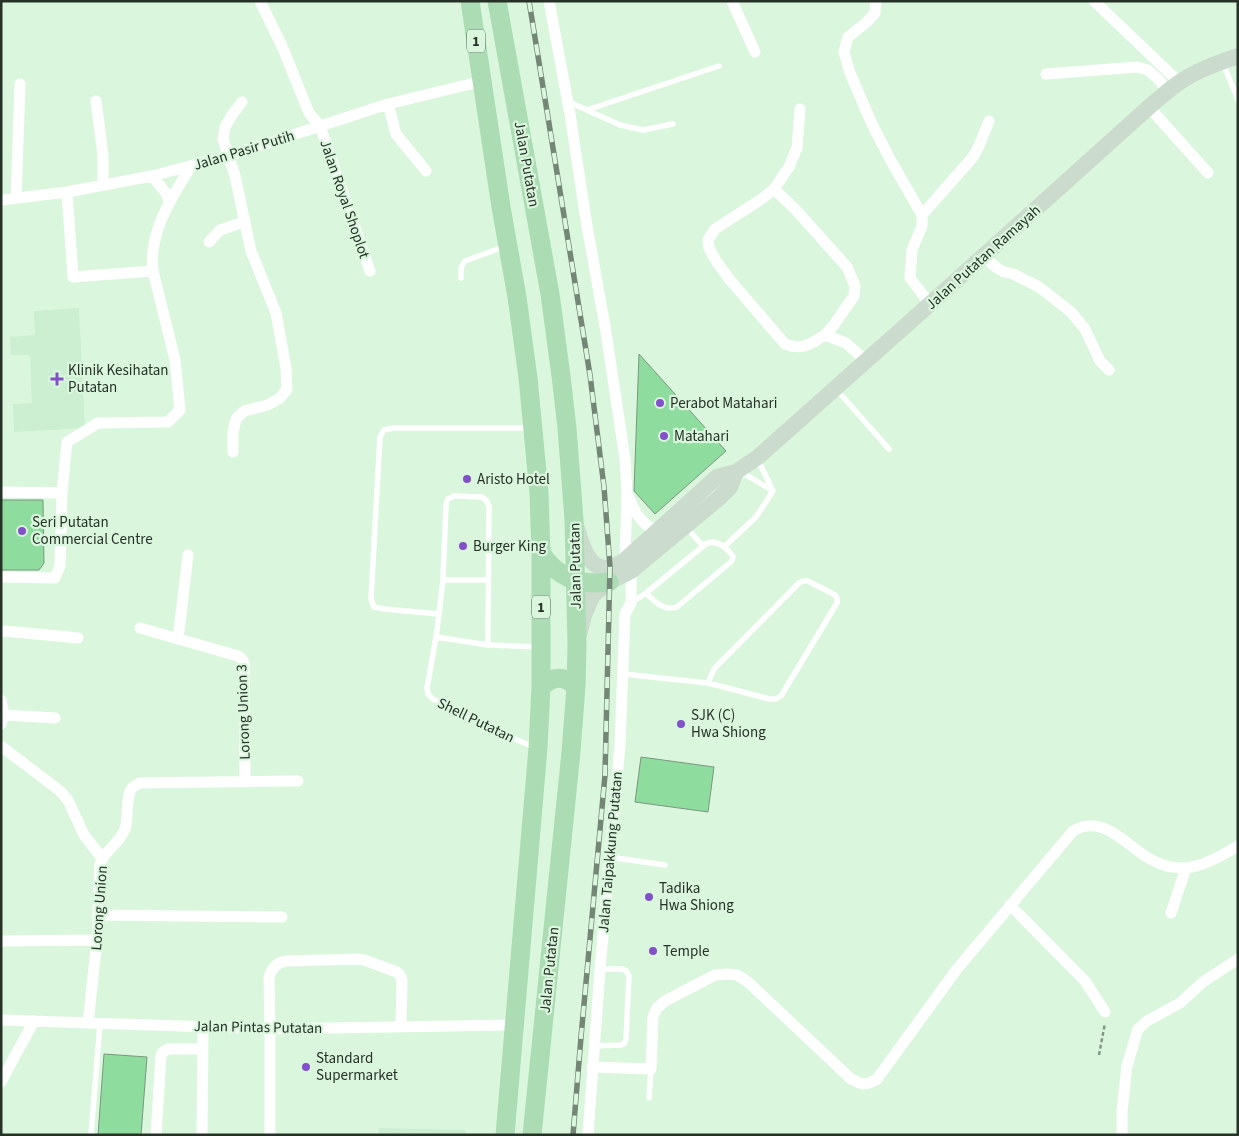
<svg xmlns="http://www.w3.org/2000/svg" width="1239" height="1136" viewBox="0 0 1239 1136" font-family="'Source Sans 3',sans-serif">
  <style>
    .built { fill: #cbefd0 }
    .building { fill: #8fdd9e; stroke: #7b967f }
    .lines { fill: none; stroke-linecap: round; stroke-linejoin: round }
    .path { stroke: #839886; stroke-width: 2.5; stroke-dasharray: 4 2.5; stroke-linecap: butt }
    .service { stroke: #fff; stroke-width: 5.5 }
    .minor { stroke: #fff; stroke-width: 11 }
    .secondary { stroke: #cbdbcd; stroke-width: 16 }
    .trunk { stroke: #abdcb3; stroke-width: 19 }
    .rail-casing { stroke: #748777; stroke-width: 5.5 }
    .rail { stroke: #daf7de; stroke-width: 4; stroke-dasharray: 11; stroke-linecap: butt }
    .poi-dot { fill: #8251ca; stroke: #daf7de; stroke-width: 2 }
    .labels { text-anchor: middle; stroke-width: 4.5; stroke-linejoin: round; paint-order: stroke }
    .shield { fill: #daf7de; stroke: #5c6c5f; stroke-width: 1 }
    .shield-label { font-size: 14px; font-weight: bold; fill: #263128 }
    .street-label { font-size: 15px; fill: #263128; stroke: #daf7de }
    .poi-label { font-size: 15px; fill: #263128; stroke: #daf7de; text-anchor: start }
  </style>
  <rect width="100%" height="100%" fill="#daf7de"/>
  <path class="built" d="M79,308L85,428L14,432L13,404L32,403L30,355H11L10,337L35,335L34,311Z
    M379,1128L466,1130V1135H379Z"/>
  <path class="building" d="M639,354L726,451L655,514L634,491Z
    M1,500H43L44,563L39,570H1Z
    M641,757L714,767L708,812L635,802Z
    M104,1054L147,1057L141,1135H98Z"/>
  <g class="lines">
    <path class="path" d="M1099,1055L1105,1023"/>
    <path class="service" d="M1223,63L1238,100
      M567,101L620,125L643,130L673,124
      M587,110L719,66
      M461,278V268L465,261L506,246
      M837,390L889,449
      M759,459L761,466L772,489
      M740,473L748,476L773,491
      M686,527L703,546
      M725,546L756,517L773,491
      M443,580H488
      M631,603L646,593L707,543C719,540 726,548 733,556L732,561L677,607C662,611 656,602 646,593
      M436,637L439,614
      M488,645L489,506L486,500L482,497L454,496L448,499L446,504L443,580L439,614L384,609L374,607L371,599L380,437L384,430L394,428H530
      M623,674L708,683L769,699H776L781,696L837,603V598L835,595L808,581H803L799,583L714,669L708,683
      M534,747L510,737L433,699L428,694L427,688L436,637L488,645L539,647
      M609,857L665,865
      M594,1046L621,1045L624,1044L626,1040L629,976L627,972L623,969H600
      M649,1098L651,1069
      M91,1135L100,1024"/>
    <path class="minor" d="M260,1L264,9L282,46L309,113L320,126L370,271
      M549,1L570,114L586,220L606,332L625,459L627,493L625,560
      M732,1L755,52
      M876,1L875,13L866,23L848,37L844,52L850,73L872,124L890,159L922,215V226L912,250L910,278L930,304
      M1094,1L1179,82
      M1046,74L1137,67L1148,70L1158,79L1168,91
      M96,101L103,155V185
      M388,104L396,134L426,171
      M1149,107L1208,173
      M800,109L797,148L789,167L774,189L763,198L715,229L708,240L709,248L716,261L730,280L785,344C803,351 810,344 825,335L846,343L866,361
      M152,176L166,193L169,201
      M774,189L795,209L847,267L855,286L854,296L833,326L825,335
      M67,192L73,277L153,271
      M16,198L20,84
      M1,200L67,192L152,176L228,156L388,104L483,81
      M922,215L973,157L979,146L989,121
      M209,242L220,230L244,222
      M983,256L997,268L1004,272L1013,274L1039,287L1071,312L1085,329L1100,361L1109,370
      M233,452V432L236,419L244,411L268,405L280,398L287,389L286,368L276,313L251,251L235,176L223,139L225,127L232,115L242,102
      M1,492L62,493
      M629,497C635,514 641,522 656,532
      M1,577L55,578L60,566L62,493L67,442L98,423L168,422L180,410L175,360L153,271C148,233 172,197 191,166
      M140,628L238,656L242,659L244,663L245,782
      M1,632L5,631L78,638
      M178,639L188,555
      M1,700L4,715L1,724
      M4,715L55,718
      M1,746L60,791L68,800L84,835L102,858
      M1010,905L1085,981L1105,1012
      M1171,913L1186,868
      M98,915L282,917
      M1,941L97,940
      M1,1020L270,1029L514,1025
      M88,1023L97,940L100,864C105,850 120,843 125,829C129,818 125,797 132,788C134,786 137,785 139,783L298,781
      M592,1067L651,1069L653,1017L657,1008L665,1001L715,975L727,974L737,975L748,982L850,1078C861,1085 866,1086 877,1079L957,969L1073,831C1105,812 1128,849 1154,861C1163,866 1175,868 1184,868C1200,868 1225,854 1238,846
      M1,1082L34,1021
      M156,1135L161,1056L163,1052L168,1049H203
      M202,1135L203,1027
      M270,1135V1029L269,977C272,968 276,963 286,961L358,959L364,960L397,972L400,975L402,980L401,1027
      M588,1135L600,969L620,745L625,614L631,603V571
      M1122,1135V1111L1127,1066L1138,1029L1147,1021L1180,1003L1203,982L1238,959"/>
    <path class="secondary" d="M577,528C581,541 587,569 607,568C613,567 620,563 625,560L717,477L736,472L758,457L930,304L1149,107C1159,99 1169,89 1180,82C1197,70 1218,63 1238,56
      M580,632L584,615L593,595L609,582L631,571L718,499L730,487L736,472"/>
    <path class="trunk" d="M470,1L501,207L517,297L528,378L539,493L541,553V687L538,748L505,1135
      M497,1L550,294L561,376L567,428L574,520L577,645L576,686L571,752L532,1135
      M541,553C558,578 579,586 609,582
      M541,687C554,676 562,675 576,686"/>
    <g class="rail-casing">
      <path id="rail" d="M529,1L590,375L604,487L610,567L605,775L581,1037L573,1135"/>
    </g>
    <use href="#rail" class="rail"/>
  </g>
  <g class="poi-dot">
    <path d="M54.5 371.5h5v5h5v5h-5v5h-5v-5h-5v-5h5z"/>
    <circle cx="660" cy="403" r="5"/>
    <circle cx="664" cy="436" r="5"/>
    <circle cx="467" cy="479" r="5"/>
    <circle cx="22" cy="531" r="5"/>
    <circle cx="463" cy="546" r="5"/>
    <circle cx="681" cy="724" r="5"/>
    <circle cx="649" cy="897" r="5"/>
    <circle cx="653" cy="951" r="5"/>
    <circle cx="306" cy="1067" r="5"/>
  </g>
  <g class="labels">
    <g class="shield">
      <rect x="467" y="29.5" width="18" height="23" rx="4"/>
      <rect x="532" y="595.5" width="18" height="23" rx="4"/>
    </g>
    <g class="shield-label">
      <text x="476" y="46">1</text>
      <text x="541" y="612">1</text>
    </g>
    <g class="street-label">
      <text transform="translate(244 150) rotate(-17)" y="5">Jalan Pasir Putih</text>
      <text transform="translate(527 164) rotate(80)" y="5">Jalan Putatan</text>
      <text transform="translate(345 199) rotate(71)" y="5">Jalan Royal Shoplot</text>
      <text transform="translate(983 257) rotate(-42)" y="5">Jalan Putatan Ramayah</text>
      <text transform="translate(575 566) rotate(-91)" y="5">Jalan Putatan</text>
      <text transform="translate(243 712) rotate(-92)" y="5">Lorong Union 3</text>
      <text transform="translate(476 720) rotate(26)" y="5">Shell Putatan</text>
      <text transform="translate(610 852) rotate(-85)" y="5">Jalan Taipakkung Putatan</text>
      <text transform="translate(99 908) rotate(-86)" y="5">Lorong Union</text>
      <text transform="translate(549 970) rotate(-84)" y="5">Jalan Putatan</text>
      <text transform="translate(258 1027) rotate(1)" y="5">Jalan Pintas Putatan</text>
    </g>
    <g class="poi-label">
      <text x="68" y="375">Klinik Kesihatan<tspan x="68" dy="17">Putatan</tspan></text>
      <text x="670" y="408">Perabot Matahari</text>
      <text x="674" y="441">Matahari</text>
      <text x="477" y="484">Aristo Hotel</text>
      <text x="32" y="527">Seri Putatan<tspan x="32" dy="17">Commercial Centre</tspan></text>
      <text x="473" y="551">Burger King</text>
      <text x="691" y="720">SJK (C)<tspan x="691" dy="17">Hwa Shiong</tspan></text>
      <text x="659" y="893">Tadika<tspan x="659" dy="17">Hwa Shiong</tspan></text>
      <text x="663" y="956">Temple</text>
      <text x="316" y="1063">Standard<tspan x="316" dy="17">Supermarket</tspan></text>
    </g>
  </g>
  <rect width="1239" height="1136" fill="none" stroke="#263128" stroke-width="5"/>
</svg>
